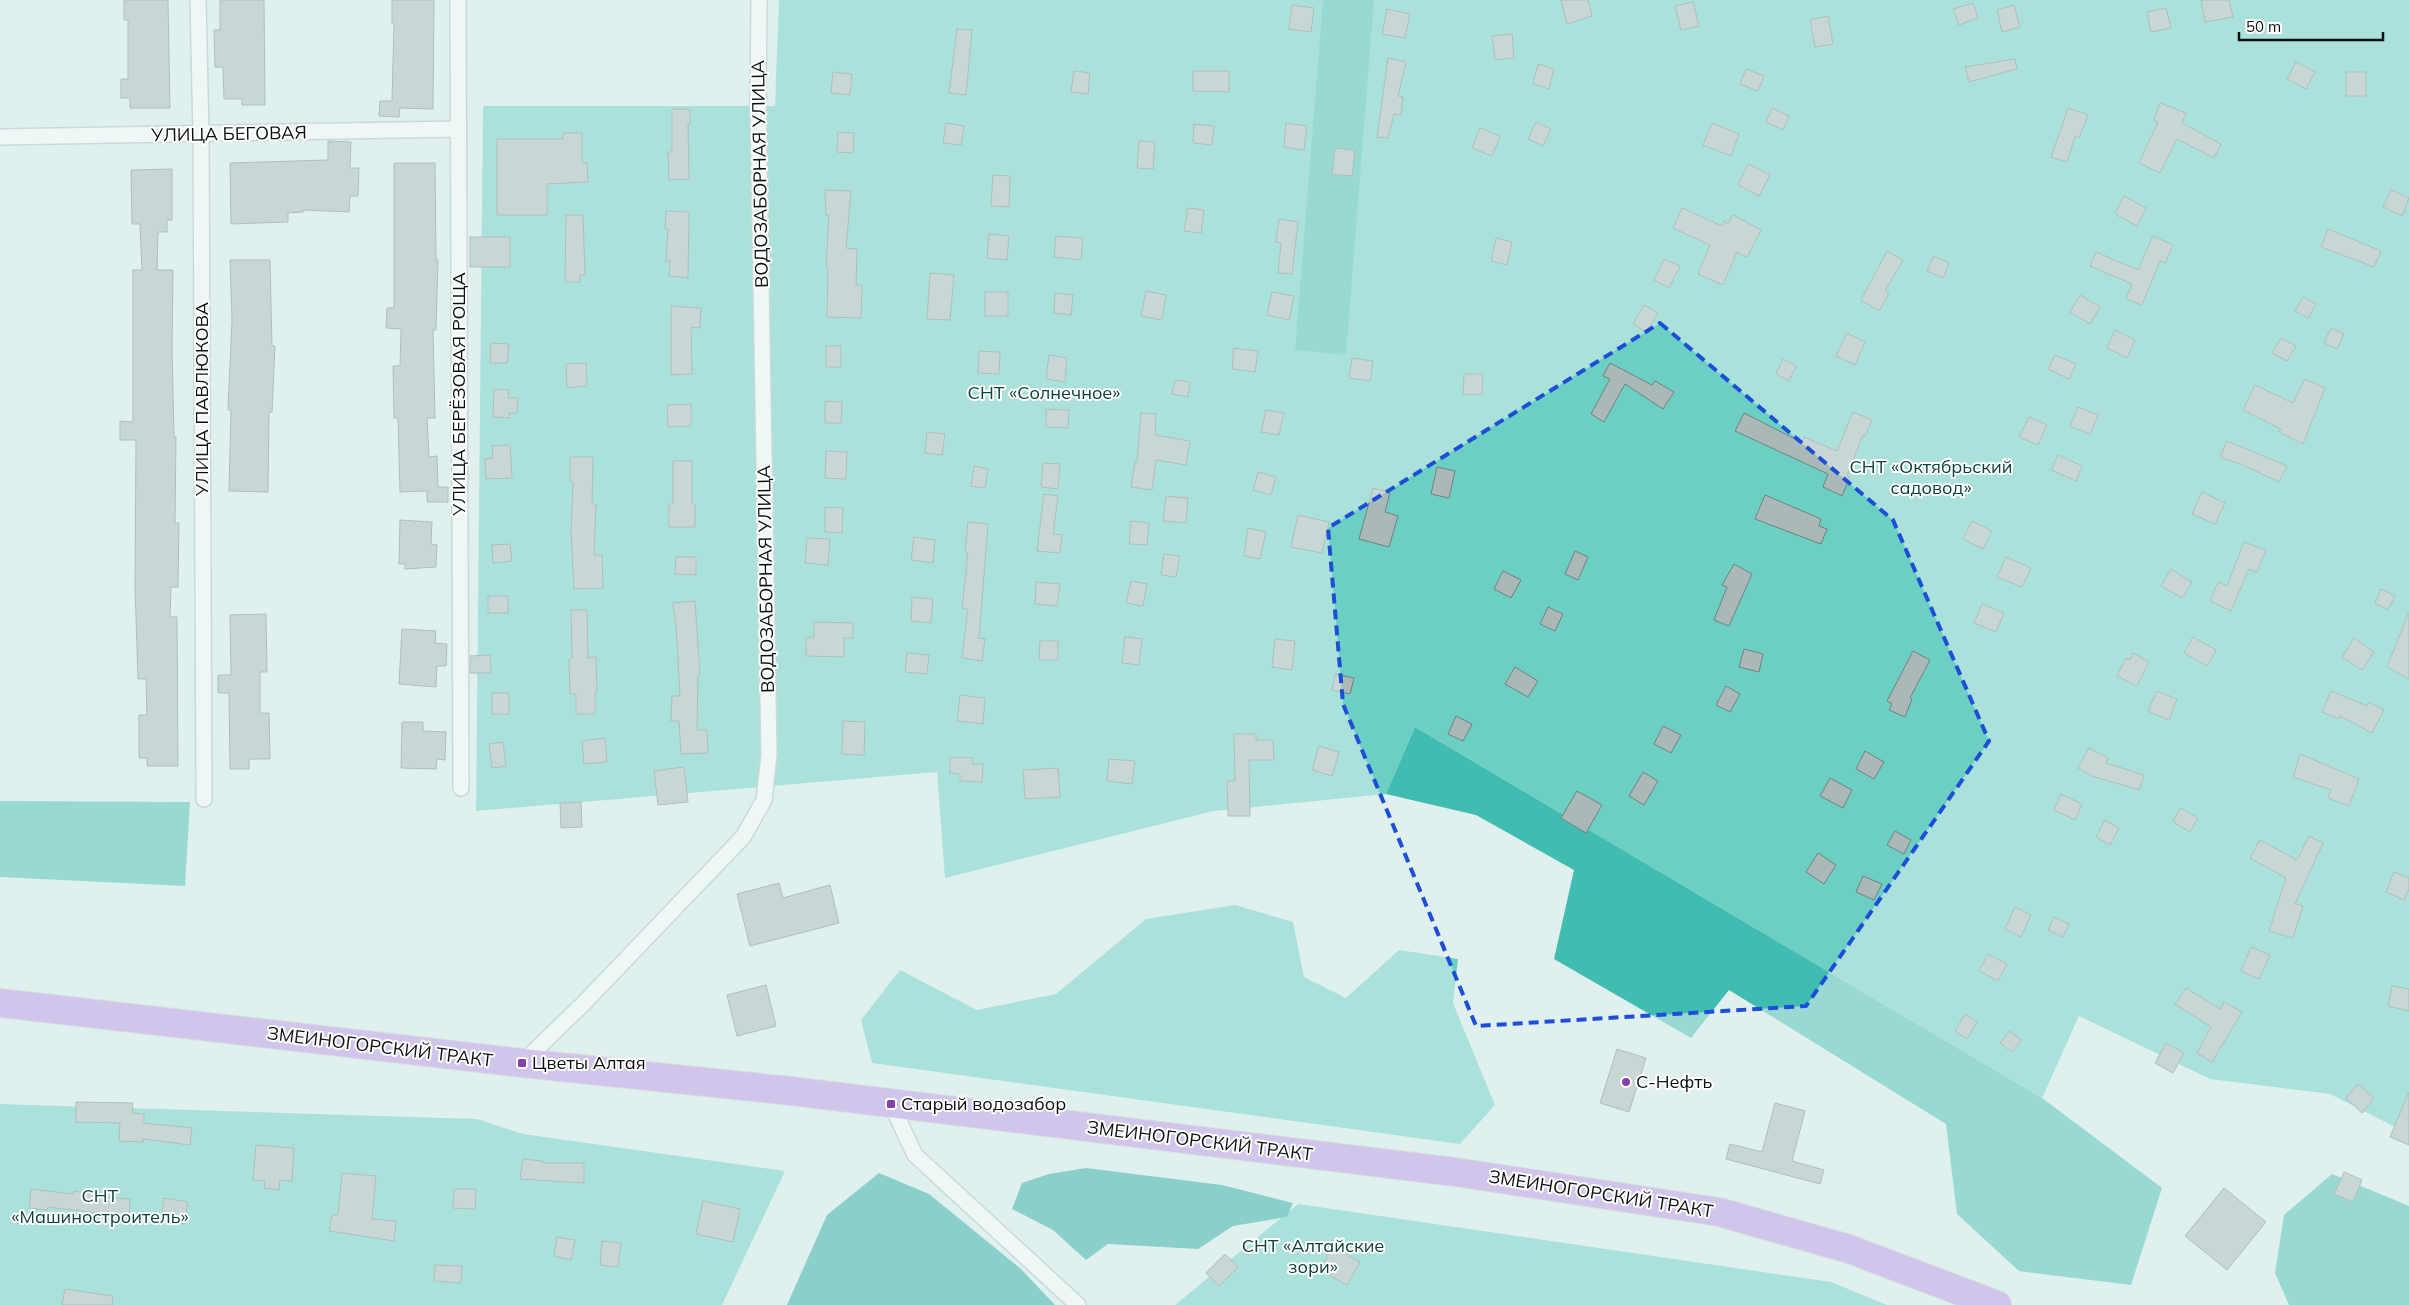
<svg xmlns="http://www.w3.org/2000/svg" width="2409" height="1305" viewBox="0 0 2409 1305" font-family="Mulish,sans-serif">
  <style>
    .green { fill: #6ccfc4 }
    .forest { fill: #41bcb0 }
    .water { fill: #23a79c }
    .building { fill: #aab9b7; stroke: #72817f }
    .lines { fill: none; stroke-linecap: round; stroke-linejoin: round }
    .street-casing { stroke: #adbdba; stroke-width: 18 }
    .highway-casing { stroke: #c9caca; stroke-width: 30 }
    .street { stroke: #fff; stroke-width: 15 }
    .highway { stroke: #c290e6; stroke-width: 28 }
    .marked { fill: none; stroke: #1d4ed8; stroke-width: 4; stroke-dasharray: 10 6; stroke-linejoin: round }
    .poi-dot { fill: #863eb1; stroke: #fff; stroke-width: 2 }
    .labels { text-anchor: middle; stroke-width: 4; stroke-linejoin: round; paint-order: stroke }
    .street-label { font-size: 18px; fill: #0a100f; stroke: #fff }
    .park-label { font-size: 18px; fill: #0b423e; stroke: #fff }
    .poi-label { font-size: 18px; fill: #0a100f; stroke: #fff; text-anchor: start }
  </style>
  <rect width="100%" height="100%" fill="#e0f0ee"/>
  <path class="green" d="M779,0H2409V1134L2330,1094L2210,1079L2079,1016L2042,1098L1415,727L1386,794L1214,811L945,878L937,772L476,811L483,106H775Z
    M1235,905L1293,922L1304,977L1346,998L1399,950L1458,959L1453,1003L1495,1105L1460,1144L872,1063L861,1020L900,970L977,1010L1056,994L1146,919Z
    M0,1104L477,1119L523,1134L785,1171L722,1305H0Z
    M1298,1204L1831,1282L1887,1305H1175Z"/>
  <path class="forest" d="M1323,0H1374L1346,355L1295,350Z
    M1415,727L2042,1098L2162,1188L2131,1285L2019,1271L1957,1214L1946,1124L1729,990L1691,1038L1554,959L1574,870L1476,815L1386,794Z
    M0,801L190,802L185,886L0,877Z
    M2332,1174L2409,1206V1305H2289L2275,1273L2284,1215Z"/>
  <path class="water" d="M1086,1168L1222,1185L1293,1203L1287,1217L1233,1226L1198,1249L1108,1244L1086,1260L1053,1230L1012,1209L1022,1183L1049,1174Z
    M879,1173L929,1194L1021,1269L1055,1305H787L827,1215Z"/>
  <path class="building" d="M124,0H168L170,108H130V98H121V79H128V20H124Z
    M220,0H264L265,105H242V99H224L223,67H215L214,30H220Z
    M392,0H434L433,109L400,108L399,117L379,116L380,101H392L394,23H392Z
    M1561,0H1588L1592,16L1567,24Z
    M2201,0H2229L2233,17L2205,22Z
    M1693,2L1699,26L1681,30L1675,6Z
    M1973,3L1978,18L1959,25L1953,9Z
    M1292,5L1314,8L1311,32L1289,29Z
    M2014,5L2020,27L2002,32L1997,10Z
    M2166,8L2171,28L2151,32L2147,12Z
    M1387,9L1410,14L1405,38L1382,34Z
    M1828,16L1833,44L1815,47L1810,20Z
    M957,29L972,30L966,95L949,93Z
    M1512,34L1514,58L1495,60L1492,36Z
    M1388,58L1406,62L1398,96L1403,97L1401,115L1394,114L1388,138L1377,137Z
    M2015,59L2017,69L1969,82L1965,67Z
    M2296,62L2315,72L2306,89L2287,79Z
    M1538,64L1554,69L1549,89L1533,84Z
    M1746,69L1764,76L1758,91L1740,84Z
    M1074,71L1090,73L1088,94L1071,92Z
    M1193,71H1229V92L1193,91Z
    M833,72L852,74L850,95L831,93Z
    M2346,72H2366V96H2346Z
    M2160,103L2186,113L2182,123L2221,144L2214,158L2177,139L2160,173L2139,163L2158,122L2154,120Z
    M1772,108L1789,116L1783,130L1766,122Z
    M2068,108L2088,115L2079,138L2075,136L2067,162L2051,157Z
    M672,109H690V124H688L689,179L669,180L668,152H672Z
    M1536,122L1551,129L1543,146L1528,139Z
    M946,123L964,126L961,145L943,143Z
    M1286,123L1307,126L1304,150L1284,147Z
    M1712,123L1739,134L1731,156L1703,145Z
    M1194,124L1214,126L1212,145L1193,143Z
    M1480,128L1500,136L1492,156L1472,148Z
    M838,132L854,133L853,153L837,152Z
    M563,133H582V163H587L588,182L547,184V215H497V139H563Z
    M328,141L351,142L350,168H359L358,196H350L349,212L303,210V212L288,213V222L231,224L230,163L328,160Z
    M1139,141L1155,142L1153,169L1137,168Z
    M1335,148L1355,150L1352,176L1332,174Z
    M394,163H435L436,260H438L436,330H433L435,418H427L429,457L437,456L438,487H448V502H427V491L400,492L398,418H394L393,366H400L401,329L386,328L387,308H394Z
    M1748,164L1770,175L1759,196L1738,185Z
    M172,169V220H167V232H158L157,270H173L172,349L174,437H176L175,523H179L178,587H171L170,617H177L178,766H147V758H139V715H147L146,679H138L135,587L136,440H120V421L133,422V270H142L140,224H132L131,170Z
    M993,175L1010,176L1009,207L991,206Z
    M825,190L851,191L846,248L857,249L856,285H862L861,318L827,317L828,266H826L829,215H826Z
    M2391,190L2409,198L2402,216L2383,207Z
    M2124,196L2146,208L2137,226L2115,214Z
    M1188,208L1204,210L1201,233L1184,231Z
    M1682,208L1722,226L1724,221L1728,224L1733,215L1761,230L1747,257L1737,252L1723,285L1698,274L1710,245L1673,228Z
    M666,211L689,212L688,278L669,276L670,261H666L668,229H665Z
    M566,215H583L585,275H580V282H565Z
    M1279,219L1298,222L1292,274L1278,273L1281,243L1276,242Z
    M2328,229L2381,251L2374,267L2321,247Z
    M989,234L1009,236L1007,260L987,258Z
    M1056,236L1083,238L1081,260L1054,257Z
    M2153,236L2173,245L2165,263L2160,261L2142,305L2126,299L2132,284L2090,266L2096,252L2138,270Z
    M470,237H510V267H470Z
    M1496,238L1512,242L1507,265L1491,261Z
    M1887,251L1903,260L1885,291L1889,293L1879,311L1861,300Z
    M1934,256L1949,263L1943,278L1927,271Z
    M1664,259L1680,266L1669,288L1654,280Z
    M230,260H270L272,346H275L272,412H269L268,492L229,491L231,410H228L232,320Z
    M930,273L954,275L950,320L927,319Z
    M1146,291L1166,295L1162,320L1141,316Z
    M985,292H1008V316H985Z
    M1272,292L1294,296L1289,320L1267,315Z
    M1055,293L1073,295L1071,315L1054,313Z
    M2080,295L2100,307L2090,324L2070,312Z
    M2303,297L2316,304L2308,318L2295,311Z
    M1644,305L1658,313L1646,332L1633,324Z
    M671,306L701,308L700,328L691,327L692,374L671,375Z
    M2331,328L2344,334L2337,349L2324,343Z
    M2115,330L2135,340L2127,358L2107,348Z
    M1847,333L1865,342L1855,365L1836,356Z
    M2281,338L2296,346L2287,361L2272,353Z
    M491,343L509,344L507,363H490Z
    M826,346H841V367H826Z
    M1234,348L1258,351L1255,372L1232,369Z
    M979,351L1000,352L999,374L978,373Z
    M1049,355L1067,358L1065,382L1046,379Z
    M2055,355L2076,364L2069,379L2048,369Z
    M1352,358L1373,361L1370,381L1349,378Z
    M1783,359L1796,366L1789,381L1776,374Z
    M586,363L587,386L567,388L566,364Z
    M1610,363L1652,385L1655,381L1674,392L1663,409L1625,384L1604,422L1591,414L1610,379L1603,376Z
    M1464,374H1483L1482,395L1463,394Z
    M2305,379L2325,388L2303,444L2279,432L2281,429L2243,410L2255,385L2293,403Z
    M1175,380L1190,382L1188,397L1172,394Z
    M494,389L509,390L508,398H518L517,413H509V418L493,417Z
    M825,401L842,402L841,423H825Z
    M691,404V426L668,427L667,405Z
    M2078,407L2098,415L2090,434L2070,426Z
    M1046,409L1069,410L1068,428L1046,427Z
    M1266,410L1284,413L1279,435L1261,432Z
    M1853,412L1872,420L1865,436L1863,435L1847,476L1850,477L1842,496L1823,487L1828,474L1735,431L1744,413L1791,437L1802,441L1804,437L1837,451Z
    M1141,413L1156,414L1155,435L1190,441L1186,465L1156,460L1152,490L1131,487L1135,462H1137Z
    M2029,417L2047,425L2038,445L2019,437Z
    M927,432L945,434L942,455L925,453Z
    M2227,441L2287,466L2279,482L2241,464L2220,457Z
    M510,445L512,478L486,479L485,459L493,458L492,446Z
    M826,451L847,452L846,479L825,478Z
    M2058,455L2082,466L2076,481L2051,470Z
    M570,457H593L592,504H596L594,555H602L603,588L574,589L571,532L573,482H570Z
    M673,461H692V504H695V527H669V504H673Z
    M1043,463L1060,464L1058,489L1041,487Z
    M974,466L988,469L985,488L971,486Z
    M1437,467L1455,471L1449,498L1431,494Z
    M1258,472L1276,477L1271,495L1253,490Z
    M1373,488L1390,493L1385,512L1398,516L1389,547L1359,539Z
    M2202,492L2225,503L2215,524L2192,514Z
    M1044,494L1058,496L1053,534L1062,535L1060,553L1037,551Z
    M1765,495L1821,519L1819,526L1827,529L1821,544L1755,519Z
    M1166,496L1188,498L1186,523L1163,521Z
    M825,507L843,508L842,533L825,532Z
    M1298,515L1329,522L1322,553L1291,547Z
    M400,520L432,522L431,544L437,545L436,567L405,569V564H399Z
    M1131,521L1149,523L1147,545L1129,544Z
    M1972,521L1992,531L1983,549L1963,539Z
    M968,522L988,524L979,638L985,639L982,661L962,658L968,609H962L968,553L965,552Z
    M1248,528L1266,532L1260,559L1244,556Z
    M914,537L935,540L933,563L911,560Z
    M807,538L830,539L828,565L805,563Z
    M2244,542L2266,550L2257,572L2249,569L2231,611L2210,601L2218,582L2227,586Z
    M510,544L512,561L493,563L492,545Z
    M1575,551L1588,557L1578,580L1565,574Z
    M1164,554L1180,556L1176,577L1161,575Z
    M676,557H696V575L675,574Z
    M2006,557L2031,568L2022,587L1997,577Z
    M1734,564L1752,574L1729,626L1714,620L1727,587L1722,585Z
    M2171,569L2192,582L2182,598L2161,586Z
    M1503,571L1521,580L1511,598L1494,589Z
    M1131,581L1147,584L1143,606L1126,603Z
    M1036,582L1060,584L1057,606L1035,604Z
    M2381,589L2395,596L2388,610L2375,603Z
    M488,596H508V613H488Z
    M912,597L933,599L931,623L911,621Z
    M695,601L700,674L698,675L697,730H707L708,753L681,754L679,721H671L672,696H680L676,626L673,603Z
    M1982,604L2004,613L1996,632L1974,623Z
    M1548,607L1563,614L1555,631L1540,624Z
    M571,610H587L588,658L596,657L597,693H595V714H576V694H570L569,659L572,658Z
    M266,614L267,672H260V713H269L270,759H249V769H230L229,693H218V675H231L230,615Z
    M2408,614H2409V679L2387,667Z
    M814,622L853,623V638H844V657L806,656V637H814Z
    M402,629L436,631L435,643L447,644L446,666H437L436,687L399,684Z
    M1125,637L1142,639L1139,665L1122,663Z
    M2193,637L2216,650L2207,666L2184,653Z
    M2354,638L2374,652L2362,670L2342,657Z
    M1275,639L1295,641L1292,670L1272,667Z
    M1040,641H1058V660H1039Z
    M1744,649L1763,654L1759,672L1739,667Z
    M1913,651L1930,660L1910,698L1912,699L1905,717L1889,710L1892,704L1887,701Z
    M907,653L929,655L927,674L905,672Z
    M2133,653L2149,662L2137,686L2117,676L2126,658L2130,660Z
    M490,655L491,673H470V656Z
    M1515,667L1538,681L1528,697L1505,684Z
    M1335,674L1354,678L1350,694L1332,690Z
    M1726,686L1740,694L1730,712L1716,705Z
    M2157,691L2177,699L2169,720L2148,711Z
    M2331,691L2367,706L2369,702L2384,710L2372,733L2340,716L2339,719L2322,712Z
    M492,693H509V714H492Z
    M960,695L985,698L983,724L957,721Z
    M1456,716L1472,724L1463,741L1448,734Z
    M843,721L865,722L864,755L842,754Z
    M402,722H423V731L446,732L445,760L437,759L436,769L401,768Z
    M1663,726L1681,735L1671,753L1654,744Z
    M1234,734H1256V740H1273L1274,760H1249L1250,816H1228L1227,781H1235Z
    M605,738L607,762L584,764L582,741Z
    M503,742L506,766L492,768L489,744Z
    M1319,746L1339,752L1332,776L1312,770Z
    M2089,748L2108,758L2106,763L2144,775L2139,790L2092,776L2078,768Z
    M1865,751L1884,762L1874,779L1856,769Z
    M2300,754L2359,779L2349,806L2328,798L2331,790L2293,777Z
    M950,757L973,758L972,764H983L982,782L960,781V774L950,773Z
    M1109,759L1135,761L1132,784L1107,781Z
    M684,767L688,802L658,805L654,771Z
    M1058,768L1060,797L1025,799L1023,770Z
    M1643,772L1658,781L1644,805L1629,796Z
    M1830,778L1852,790L1843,808L1820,796Z
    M1577,791L1602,805L1586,833L1561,818Z
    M2061,794L2082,804L2075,820L2054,810Z
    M581,802L582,827L561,828L560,803Z
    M2180,808L2198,818L2190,832L2173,822Z
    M2105,820L2119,828L2110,845L2096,837Z
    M1895,831L1911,840L1904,854L1887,845Z
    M2309,836L2323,843L2295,904L2303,906L2293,938L2269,931L2286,878L2250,858L2260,840L2297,860Z
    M1818,853L1836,865L1824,884L1806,872Z
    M2394,872L2409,878V889L2404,900L2386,892Z
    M1863,876L1882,884L1874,900L1856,892Z
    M779,883L783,898L830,885L839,923L750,946L737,894Z
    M2015,907L2031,915L2021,937L2005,929Z
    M2054,917L2069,924L2063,937L2048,930Z
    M2251,947L2270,955L2259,979L2241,971Z
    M1988,954L2007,964L1998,981L1979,971Z
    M766,985L776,1026L737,1036L727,995Z
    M2392,986L2409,989V1011L2388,1006Z
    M2186,988L2220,1009L2224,1002L2242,1012L2212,1062L2197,1053L2211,1027L2175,1004Z
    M1965,1014L1977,1022L1967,1039L1955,1031Z
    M2010,1031L2021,1040L2012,1052L2000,1043Z
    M2166,1043L2184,1053L2173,1073L2155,1063Z
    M1617,1049L1646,1058L1629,1112L1600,1103Z
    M2358,1084L2374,1098L2362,1113L2346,1098Z
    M2409,1092V1145L2390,1137Z
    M76,1102L133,1103L132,1113L144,1114V1123L192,1128L190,1145L143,1139V1142L119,1141L120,1123L76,1122Z
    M1775,1103L1805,1111L1792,1161L1824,1170L1820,1184L1726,1159L1730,1144L1762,1152Z
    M256,1145L294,1148L292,1181L280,1180L279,1190L264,1188L265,1181L253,1180Z
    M523,1159L543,1161V1163H584V1183L520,1179Z
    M2344,1172L2362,1180L2353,1202L2334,1194Z
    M342,1173L376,1176L372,1219L396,1221L394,1241L329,1231L332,1215H338Z
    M2224,1188L2266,1222L2227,1270L2185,1236Z
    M31,1189L73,1194L74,1191L96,1195L95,1197L130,1199L129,1217L48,1207L47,1210L29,1208Z
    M454,1189H476L475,1209L453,1208Z
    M164,1198L188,1202L184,1224L161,1220Z
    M703,1201L740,1209L733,1242L696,1234Z
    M557,1237L575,1240L571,1260L554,1256Z
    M602,1241L621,1243L618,1267L600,1265Z
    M1333,1246L1360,1262L1347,1285L1320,1270Z
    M1225,1254L1238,1267L1219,1286L1206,1273Z
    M435,1265L462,1266L461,1283L434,1281Z
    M65,1289L113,1296L112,1305H62Z"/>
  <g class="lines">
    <g class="street-casing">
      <path id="street" d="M198,0L201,135L204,799
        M458,0L461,788
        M0,137L457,129
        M522,1063L583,1004L743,837L764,800L769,755L758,102L759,0
        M891,1104L915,1155L1078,1305"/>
    </g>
    <g class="highway-casing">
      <path id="highway" d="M0,1003L522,1063L791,1091L1455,1172L1719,1212L1849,1249L1997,1305"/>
    </g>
    <use href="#street" class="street"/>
    <use href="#highway" class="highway"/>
  </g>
  <path d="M0 0H2409V1305H0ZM1660,323L1893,520L1989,741L1806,1006L1476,1026L1343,704L1328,528Z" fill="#e0f0ee" fill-opacity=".55" fill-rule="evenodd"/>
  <path class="marked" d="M1660,323L1893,520L1989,741L1806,1006L1476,1026L1343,704L1328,528Z"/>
  <g class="poi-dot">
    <rect x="517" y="1058" width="10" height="10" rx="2.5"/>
    <circle cx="1626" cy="1082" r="5"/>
    <rect x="886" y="1099" width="10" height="10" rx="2.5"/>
  </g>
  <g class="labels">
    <g class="street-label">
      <text transform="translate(229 134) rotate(-1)" y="6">УЛИЦА БЕГОВАЯ</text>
      <text transform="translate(760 174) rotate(-91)" y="6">ВОДОЗАБОРНАЯ УЛИЦА</text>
      <text transform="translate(459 394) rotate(-90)" y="6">УЛИЦА БЕРЁЗОВАЯ РОЩА</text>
      <text transform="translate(202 399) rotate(-90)" y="6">УЛИЦА ПАВЛЮКОВА</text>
      <text transform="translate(766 579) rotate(-91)" y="6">ВОДОЗАБОРНАЯ УЛИЦА</text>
      <text transform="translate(380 1047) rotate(7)" y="6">ЗМЕИНОГОРСКИЙ ТРАКТ</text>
      <text transform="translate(1200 1141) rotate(7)" y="6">ЗМЕИНОГОРСКИЙ ТРАКТ</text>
      <text transform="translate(1601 1194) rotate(9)" y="6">ЗМЕИНОГОРСКИЙ ТРАКТ</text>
    </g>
    <g class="park-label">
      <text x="1044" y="399">СНТ «Солнечное»</text>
      <text x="1931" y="473">СНТ «Октябрьский<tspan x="1931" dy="21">садовод»</tspan></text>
      <text x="100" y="1202">СНТ<tspan x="100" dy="21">«Машиностроитель»</tspan></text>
      <text x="1313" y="1252">СНТ «Алтайские<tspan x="1313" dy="21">зори»</tspan></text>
    </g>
    <g class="poi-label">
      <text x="532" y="1069">Цветы Алтая</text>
      <text x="1636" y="1088">С-Нефть</text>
      <text x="901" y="1110">Старый водозабор</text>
    </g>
  </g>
  <path d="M2239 32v8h144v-8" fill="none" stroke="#0a100f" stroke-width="2.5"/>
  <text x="2246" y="32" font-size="15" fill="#0a100f" stroke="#ffffff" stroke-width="4" paint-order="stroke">50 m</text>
</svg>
